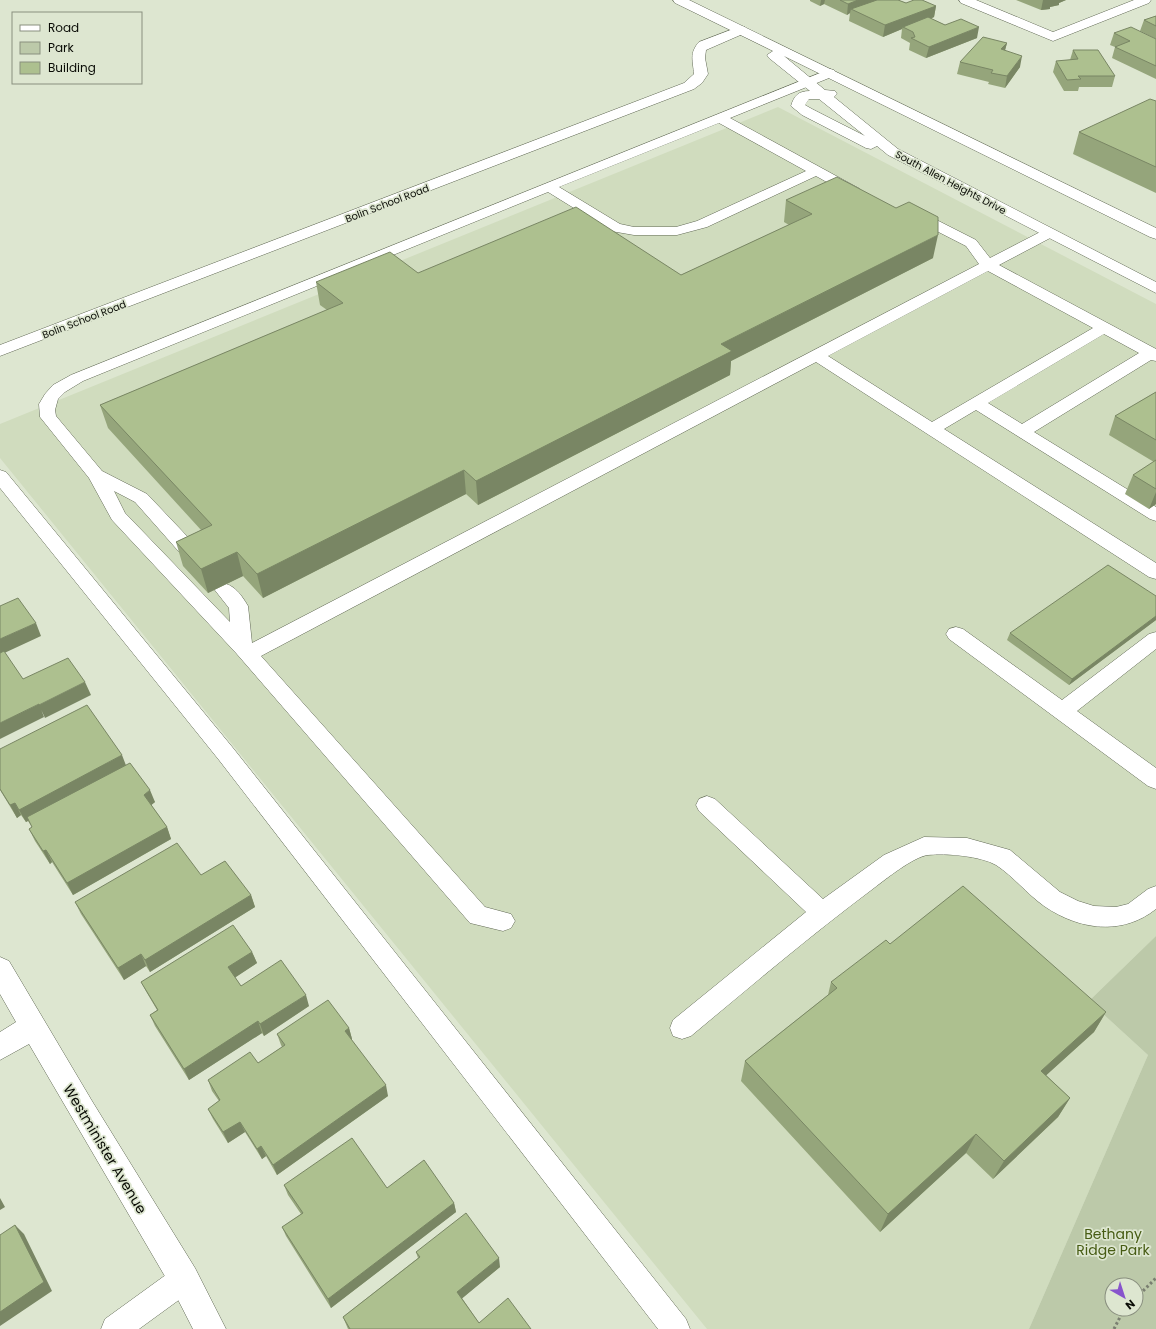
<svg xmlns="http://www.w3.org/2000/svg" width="1156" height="1329" viewBox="0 0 1156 1329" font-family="Poppins,sans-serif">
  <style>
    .built { fill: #d0dcbe }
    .green { fill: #bcc9a9; fill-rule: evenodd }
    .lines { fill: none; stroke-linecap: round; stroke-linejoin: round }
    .lane-casing { stroke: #616955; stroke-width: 1 }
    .street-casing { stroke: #616955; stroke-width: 1 }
    .secondary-casing { stroke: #616955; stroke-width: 1 }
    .path { stroke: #7a7f71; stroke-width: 3; stroke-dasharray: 2.5 2.5; stroke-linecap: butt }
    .lane { fill: #fff; fill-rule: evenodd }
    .street { fill: #fff; fill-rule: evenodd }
    .secondary { fill: #fff; fill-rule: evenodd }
    .wall { fill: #95a57b }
    .shaded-wall { fill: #798664 }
    .building { fill: #adc08f; stroke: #798664 }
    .labels { text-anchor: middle; stroke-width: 3.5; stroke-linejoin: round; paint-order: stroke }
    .far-street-label { font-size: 10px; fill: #0a0c06; stroke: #dde6d0 }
    .near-street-label { font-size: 14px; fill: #0a0c06; stroke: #dde6d0 }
    .near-park-label { font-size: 14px; fill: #475c14; stroke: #dde6d0 }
  </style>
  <rect width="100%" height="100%" fill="#dde6d0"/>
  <path class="built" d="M778,107L1156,304V936L1089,1001L1148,1055L1029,1329H707L0,458V424Z"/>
  <path class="green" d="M1156,936V1329H1029L1148,1055L1089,1001ZM1112,1285H1136V1309H1112Z"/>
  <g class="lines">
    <g class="lane-casing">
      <path id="lane" d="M830,69L834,70L836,73L834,76L730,118L860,189L862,192L860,195H850L816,176L707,227L677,235H634L611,231L548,192L83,381L65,392L58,399L55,410L56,416L102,471L147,494L202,552L204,557L202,562L195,563L188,562L135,502L114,491L125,513L230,622L229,608L214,589L216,584C231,580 241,594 248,606L252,643L979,264L966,246L909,217L907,214L909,211H919L976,240L990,258L1044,230H1054L1056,233L1054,236L999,265L1156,349V361L1151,360L1034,432L1156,507V521L1150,519L976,410L944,429L1156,563V579L1149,577L816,362L261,656L485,907L511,914L515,921L511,928L503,931L470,923L236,653L112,520L89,478L40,417L39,404L45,394L53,385L71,375ZM719,123L806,171L697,221L676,227H634L620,224L559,187ZM988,271L1093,328L932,422L828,356ZM1104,334L1139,353L1022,424L988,403Z
        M0,470L6,472L233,748L686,1319L690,1329H658L219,760L0,488Z
        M956,627L963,629L1062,700L1149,634L1156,632V649L1077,711L1156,768V789L1148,786L949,639L946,634L949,629Z
        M707,796L715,799L823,899L884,855L924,837L967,838L1010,850L1060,892L1078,901L1094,906L1116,907L1128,904L1148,889L1156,886V909C1122,936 1079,930 1044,906C1027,894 1013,876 996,865C981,856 945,853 928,855C913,857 886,879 874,888C811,935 751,986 691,1036L682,1039L673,1036L670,1028L673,1020L806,912L699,811L696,805L699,799Z
        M184,1265L194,1269L198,1279L194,1289L139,1329H101L105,1319L174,1269Z"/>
    </g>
    <g class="street-casing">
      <path id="street" d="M959,0H976L1053,32L1134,0H1151L1149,3L1053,41L961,3Z
        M741,26L745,27L747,30L745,33L706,50L705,58L708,74L702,83L694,89L0,356V345L684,83L694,74C693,61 689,53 699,42Z
        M0,957L9,961L92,1101L195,1268L226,1329H193L173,1290L29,1044L0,1060V1032L16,1022L0,994Z"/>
    </g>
    <g class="secondary-casing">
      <path id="secondary" d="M673,0H689L1156,228V239L1150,237L784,56L825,90L835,91L837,94L834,97L898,149L1156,282V293L888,155L877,146L871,149L866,148L802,115L791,106C794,96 798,91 810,91L769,58L767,55L773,51L675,3ZM809,99H819L865,136L812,109L805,105Z"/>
    </g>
    <path class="path" d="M1136,1298L1156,1278
      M1114,1329L1124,1309"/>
    <use href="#lane" class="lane"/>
    <use href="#street" class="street"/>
    <use href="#secondary" class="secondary"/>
  </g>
  <path class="wall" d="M810,0H898L906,3L936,6L934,17L931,19L977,38L926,58L909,50L910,43L901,38L902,29L883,37L849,21L850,13L847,15L824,4L820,6L810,1Z
    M1016,0H1066L1059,3V5L1050,7V9L1041,10Z
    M1156,16V79L1112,58L1115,47L1110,45L1114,33L1156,39L1140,31L1144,20Z
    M1007,43L1005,50L1020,67L1005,88L988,84L989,82L957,74L960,62Z
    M1073,50L1115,76L1112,87H1079L1078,91H1064L1053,72L1056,61L1070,60Z
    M1156,101V193L1073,154L1079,132Z
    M786,200L933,258L731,361L730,375L478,505L466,494L263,598L243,576L208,593L183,566L176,542L201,530L108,428L100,405L327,310L320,305L316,282L418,273L681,275L789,225L784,222Z
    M1156,392V504L1149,509L1125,494L1133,475L1154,462L1109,435L1115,416Z
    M1156,596V620L1069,685L1007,640L1010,633Z
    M0,749L126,765L155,802L151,805L167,827L171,839L73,895L52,862L50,864L35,841L29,829L32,827L28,821L26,822L21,815L17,818L0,790Z
    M201,875L251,895L255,907L150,972L146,966L124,980L81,914L75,902Z
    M890,944L1106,1012L1094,1032L1046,1075L1070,1098L1058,1117L993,1179L966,1153L880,1232L741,1081L745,1061L828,995L831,982Z
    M252,952L257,963L235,977L241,986L309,1006L264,1036L262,1033L189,1080L155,1026L150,1015L157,1010L147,993L141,982Z
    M349,1028L352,1039H351L388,1096L277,1175L266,1156L262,1159L245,1132L228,1143L213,1119L208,1109L219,1101L212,1091L208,1080L258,1063L282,1047L281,1045L277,1034Z
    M284,1185L387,1188L454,1203L456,1212L331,1308L286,1236L282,1227L301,1214L288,1195Z
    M416,1252L500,1267L462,1298L479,1323L531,1329H348L343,1317L418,1258Z"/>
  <path class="shaded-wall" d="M821,0H825L824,4L820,6Z
    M858,0H887L851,9L850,13L847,15L848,4Z
    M1043,0H1066L1059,3V5L1050,7V9L1041,10Z
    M936,6L934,17L905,28L903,27L902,29L883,37L885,25Z
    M979,27L977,38L926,58L929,47Z
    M1007,43L1004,54L1001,49Z
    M1022,56L1020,67L1005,88L1007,76Z
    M938,235L933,258L731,361L730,375L478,505L476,481L721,344Z
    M464,470L466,494L263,598L257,574Z
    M1156,492V504L1149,509Z
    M237,552L243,576L208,593L201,569Z
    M1156,616V620L1069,685L1072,679Z
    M36,623L41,636L0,655V639Z
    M85,682L91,695L45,718L39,705Z
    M39,704L44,717L0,739V723Z
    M122,755L127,768L26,822L19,810Z
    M150,790L155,802L149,807L144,795Z
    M15,803L21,815L17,818L10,805Z
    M167,827L171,839L73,895L67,883Z
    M46,850L52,862L50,864L43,851Z
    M251,895L255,907L150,972L145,960Z
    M252,952L257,963L233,979L228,967Z
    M141,954L146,966L124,980L118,968Z
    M306,995L309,1006L264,1036L260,1024Z
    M1106,1012L1094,1032L1030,1090L1041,1071Z
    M258,1021L262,1033L189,1080L184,1069Z
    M349,1028L352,1039L348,1042L345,1031Z
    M386,1085L388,1096L277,1175L273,1165Z
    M1070,1098L1058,1117L993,1179L1004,1161Z
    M240,1122L245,1132L228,1143L223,1132Z
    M976,1134L966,1153L880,1232L888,1214Z
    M261,1146L266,1156L262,1159L257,1149Z
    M0,1198L5,1207L0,1210Z
    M454,1203L456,1212L331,1308L328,1299Z
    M15,1225L24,1234L52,1291L0,1326V1312Z
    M499,1258L500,1267L459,1301L457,1292Z"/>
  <path class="building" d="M840,0H858L848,4Z
    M877,0H898L906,3L914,0H922L936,6L885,25L851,9Z
    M1156,16V26L1144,20Z
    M928,17L945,25L961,19L979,27L929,47L911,38L915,37L913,32L903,27Z
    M1131,27L1156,39V66L1115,47L1130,41L1114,33Z
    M983,37L1007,43L1001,49L1022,56L1007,76L991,73L993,70L960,62Z
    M1073,50H1098L1115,76H1078L1081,79L1067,80L1056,61L1078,59Z
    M1150,99L1156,101V167L1079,132Z
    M837,177L896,208L909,202L938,217V235L721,344L732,351L476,481L464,470L257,574L237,552L201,569L176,542L212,525L100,405L343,303L316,282L390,252L418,273L576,207L681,275L812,214L786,200Z
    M1156,392V440L1115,416Z
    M1156,460V489L1133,475Z
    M1108,565L1156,596V616L1072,679L1010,633Z
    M18,598L36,623L0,639V606Z
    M4,651L23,679L68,658L85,682L39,705V704L0,723V653Z
    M87,705L122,755L19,810L15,803L10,805L0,789V749Z
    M130,763L150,790L144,795L167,827L67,883L46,850L43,851L29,829L32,827L27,817Z
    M177,843L201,875L225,861L251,895L145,960L141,954L118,968L75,902Z
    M963,886L1106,1012L1041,1071L1070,1098L1004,1161L976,1134L888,1214L745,1061L837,988L831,982L886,940L890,944Z
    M233,925L252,952L228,967L241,986L281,960L306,995L260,1024L258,1021L184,1069L150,1015L158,1010L141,982Z
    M328,1000L349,1028L345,1031L386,1085L273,1165L261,1146L257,1149L240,1122L223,1132L208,1109L220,1100L208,1080L250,1052L258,1063L285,1045L277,1034Z
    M352,1138L387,1188L424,1160L454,1203L328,1299L282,1227L303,1213L284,1185Z
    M466,1213L499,1258L457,1292L479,1323L508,1298L531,1329H350L343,1317L420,1257L416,1252Z
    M15,1225L44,1282L0,1312V1235Z"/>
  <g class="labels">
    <g class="far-street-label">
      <text transform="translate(951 182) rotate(28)" y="4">South Allen Heights Drive</text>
      <text transform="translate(387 203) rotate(-21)" y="4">Bolin School Road</text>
      <text transform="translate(84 319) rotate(-21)" y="4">Bolin School Road</text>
    </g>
    <g class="near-street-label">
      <text transform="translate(105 1149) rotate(59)" y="5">Westminister Avenue</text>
    </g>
    <g class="near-park-label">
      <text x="1113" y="1239">Bethany<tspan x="1113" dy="16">Ridge Park</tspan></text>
    </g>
  </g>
  <rect x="12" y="12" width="130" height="72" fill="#dde6d0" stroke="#898f7f"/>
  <rect x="20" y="25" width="20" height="6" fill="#ffffff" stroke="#898f7f"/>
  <text x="48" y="32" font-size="12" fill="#0a0c06">Road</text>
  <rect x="20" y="42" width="20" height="12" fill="#bcc9a9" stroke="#898f7f"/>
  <text x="48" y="52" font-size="12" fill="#0a0c06">Park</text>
  <rect x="20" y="62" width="20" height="12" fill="#adc08f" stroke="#898f7f"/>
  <text x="48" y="72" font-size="12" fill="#0a0c06">Building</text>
  <g transform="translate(1124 1297) rotate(141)"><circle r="19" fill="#dde6d0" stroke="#898f7f"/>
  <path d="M0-3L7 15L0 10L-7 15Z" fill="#8854cc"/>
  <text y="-6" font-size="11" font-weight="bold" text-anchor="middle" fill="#0a0c06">N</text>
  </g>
</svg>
